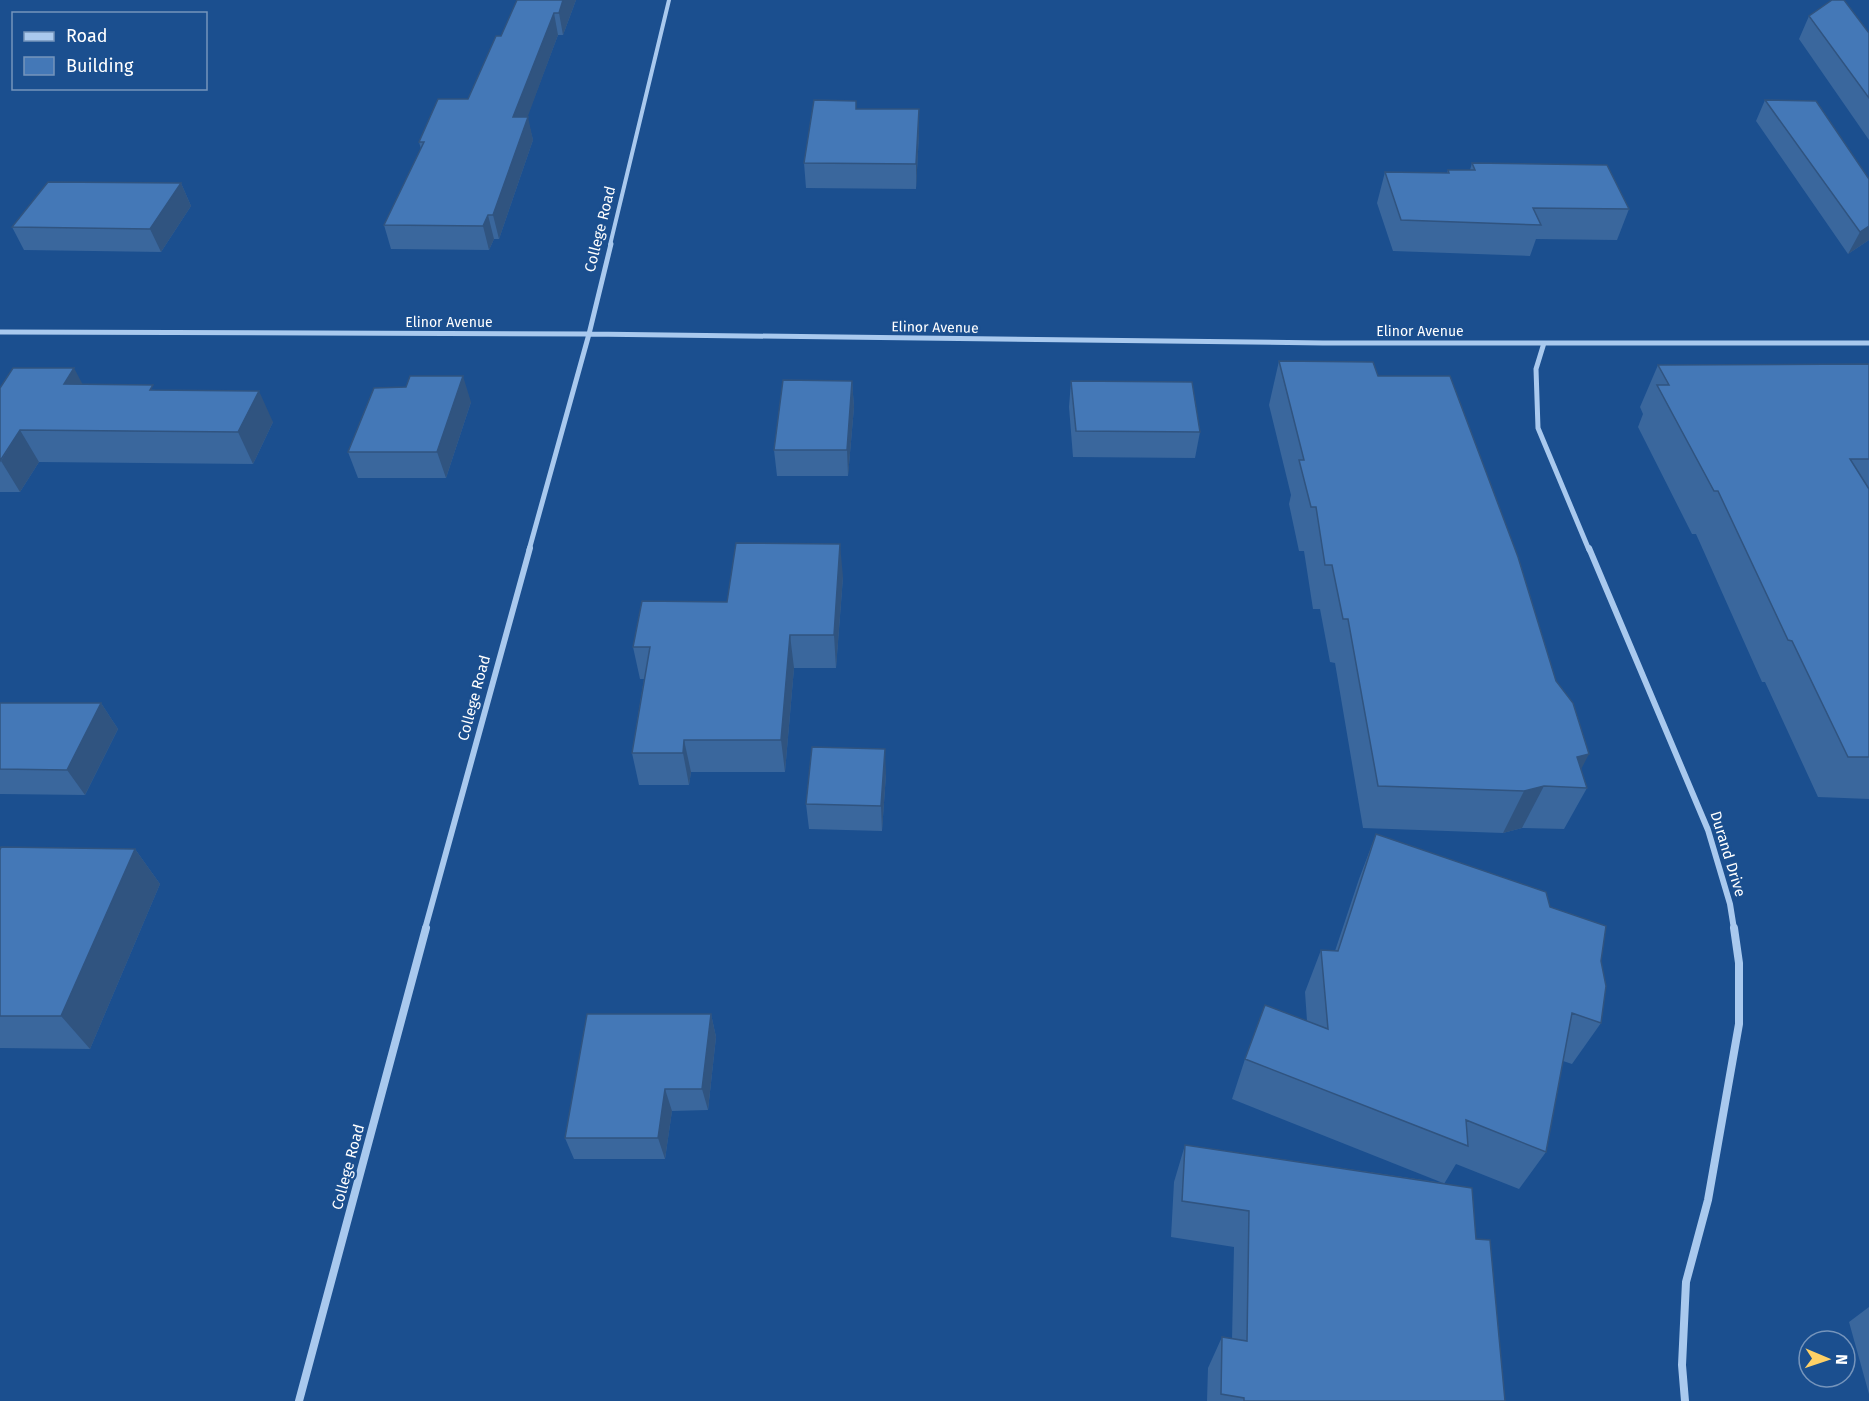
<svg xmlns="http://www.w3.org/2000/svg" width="1869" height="1401" viewBox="0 0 1869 1401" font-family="'Fira Sans',sans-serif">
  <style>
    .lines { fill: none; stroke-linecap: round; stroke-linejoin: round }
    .street-far3 { stroke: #a9c9ee; stroke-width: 4 }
    .street-far2 { stroke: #a9c9ee; stroke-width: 5 }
    .street-far1 { stroke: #a9c9ee; stroke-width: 6 }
    .street { stroke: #a9c9ee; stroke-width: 8 }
    .wall { fill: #3a679d }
    .shaded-wall { fill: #305480 }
    .building { fill: #4478b7; stroke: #305480; stroke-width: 1.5 }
    .labels { text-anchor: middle; stroke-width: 5; stroke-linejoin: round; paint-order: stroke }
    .far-street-label { font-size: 14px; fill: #fff; stroke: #1b4f8f }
    .street-label { font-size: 15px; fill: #fff; stroke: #1b4f8f }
  </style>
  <rect width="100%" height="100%" fill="#1b4f8f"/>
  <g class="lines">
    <path class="street-far3" d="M610,245L669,0"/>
    <path class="street-far2" d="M0,332L589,334L1323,343H1869
      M1544,343L1536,369L1538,428L1589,550
      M529,550L589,334L611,244"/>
    <path class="street-far1" d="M1589,548L1708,830L1730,904L1734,929
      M425,929L530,548"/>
    <path class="street" d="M299,1401L426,928
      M1685,1401L1682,1365L1686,1282L1708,1200L1739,1024V963L1734,928"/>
  </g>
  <path class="wall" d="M517,0H576L563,35H558L527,117L533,140L499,239H494L489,250L391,249L384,225L421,149L419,142L468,99L501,36Z
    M1809,16L1869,33V140L1799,39Z
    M1765,100L1869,240L1848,254L1756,121Z
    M856,109L919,133L916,189L806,188L804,163Z
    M1472,163L1629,209L1617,240L1536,239L1530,256L1393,251L1377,203L1385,172L1447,173L1448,170H1470Z
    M181,183L191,206L161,252L24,250L12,227Z
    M1279,361L1378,376L1581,770L1587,788L1564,829L1522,828L1503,833L1363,828L1335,663L1330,662L1320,609H1313L1304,551H1299L1289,504L1291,495L1269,405Z
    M1869,364V799L1818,797L1765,682H1762L1696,534H1692L1638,427L1643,414L1640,407L1658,365Z
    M852,381L854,407L848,476H777L774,450Z
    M1071,381L1200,432L1195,458L1073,457L1069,407Z
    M83,385L156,390L273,422L253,464L39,462L20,492H0V388Z
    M471,402L446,478H358L348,452Z
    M843,577L836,668H794L785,772H691L689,785H639L632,753L644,679H640L633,647L727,602Z
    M0,703H101L118,729L85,795L0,794Z
    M886,774L882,831L809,829L806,804Z
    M1376,834L1550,907L1601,961V1023L1572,1064L1563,1061L1546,1152L1519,1189L1456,1164L1444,1184L1476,1239L1505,1401H1207L1208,1368L1222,1337L1232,1339L1234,1247L1171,1237L1174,1182L1185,1145L1443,1183L1232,1099L1245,1059L1307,1021L1305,992L1321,950L1335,951L1359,879Z
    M135,849L160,884L90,1049L0,1048V850Z
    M711,1014L716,1037L708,1110L672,1111L665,1159H574L565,1138Z
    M1869,1307V1394L1849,1322Z"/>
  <path class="shaded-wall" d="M563,0H576L563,35L559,13Z
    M554,13L558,35L519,140L513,117Z
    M919,109V133L916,189V164Z
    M528,117L533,140L499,239L493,215Z
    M181,183L191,206L161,252L150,229Z
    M488,215L494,239L489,250L483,226Z
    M1869,226V240L1848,254L1860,232Z
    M74,368L91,400L64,384Z
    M463,376L471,402L446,478L437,452Z
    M852,381L854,407L848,476L847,450Z
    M259,391L273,422L253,464L238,432Z
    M20,430L39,462L20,492L1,461Z
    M840,544L843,577L836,668L834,635Z
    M790,635L794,668L785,772L781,740Z
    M101,703L118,729L85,795L67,770Z
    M684,740L691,772L689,785L683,753Z
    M885,749L886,774L882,831L881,806Z
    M1589,754L1572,787L1577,757Z
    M1544,786L1522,828L1503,833L1524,791Z
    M135,849L160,884L90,1049L61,1016Z
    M711,1014L716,1037L708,1110L702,1089Z
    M665,1089L672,1111L665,1159L658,1138Z"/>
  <path class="building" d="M517,0H563L559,13H554L513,117H528L493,215H488L483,226L384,225L424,142H419L438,99H468L496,36H501Z
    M1832,0H1844L1869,33V98L1809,16Z
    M814,100L856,101V109H919L916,164L804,163Z
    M1765,100L1816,101L1869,179V226L1860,232Z
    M1472,163L1607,165L1629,209L1533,208L1541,225L1401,220L1385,172L1449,173L1448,170H1475Z
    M48,182L181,183L150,229L12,227Z
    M1279,361L1373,362L1378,376H1450L1518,557L1556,681L1573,703L1589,754L1577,757L1587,788L1544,786L1524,791L1378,786L1348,619H1343L1332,565H1325L1316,507H1311L1299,460H1304Z
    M1869,364V459H1850L1869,489V757H1848L1792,641L1788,640L1718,491H1714L1657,385H1669L1658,365Z
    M13,368H74L64,384L153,385L150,390L259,391L238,432L20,430L0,461V388Z
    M410,376H463L437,452H348L374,388L406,387Z
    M783,380L852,381L847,450H774Z
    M1071,381L1192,382L1200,432L1076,431Z
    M736,543L840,544L834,635H790L781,740H684L683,753H632L650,647H633L642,601L727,602Z
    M0,703H101L67,770L0,769Z
    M812,747L885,749L881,806L806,804Z
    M1376,834L1546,892L1550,907L1606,926L1601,961L1606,986L1601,1023L1572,1013L1546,1152L1466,1120L1468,1146L1245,1059L1265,1005L1328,1029L1321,950L1338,951Z
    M1,847L135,849L61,1016H0V850Z
    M587,1014H711L702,1089H665L658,1138H565Z
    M1185,1145L1472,1188L1476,1239L1490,1240L1505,1401H1244V1398L1221,1394L1222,1337L1247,1341L1249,1211L1182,1201Z"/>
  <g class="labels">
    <g class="far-street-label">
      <text x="449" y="327">Elinor Avenue</text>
      <text transform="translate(935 327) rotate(1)" y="5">Elinor Avenue</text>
      <text x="1420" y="336">Elinor Avenue</text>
    </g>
    <g class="street-label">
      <text transform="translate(600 229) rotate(-76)" y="5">College Road</text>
      <text transform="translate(474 698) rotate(-75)" y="5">College Road</text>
      <text transform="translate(1728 854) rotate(73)" y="5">Durand Drive</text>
      <text transform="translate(348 1167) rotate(-75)" y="5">College Road</text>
    </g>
  </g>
  <rect x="12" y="12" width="195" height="78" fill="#1b4f8f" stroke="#7695bc" stroke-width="1.5"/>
  <rect x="24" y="32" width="30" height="9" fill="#a9c9ee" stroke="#7695bc" stroke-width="1.5"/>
  <text x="66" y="42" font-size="18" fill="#ffffff">Road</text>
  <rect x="24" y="57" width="30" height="18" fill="#4478b7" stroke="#7695bc" stroke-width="1.5"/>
  <text x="66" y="72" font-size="18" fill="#ffffff">Building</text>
  <g transform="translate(1827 1359) rotate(92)"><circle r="28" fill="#1b4f8f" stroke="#7695bc" stroke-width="1.5"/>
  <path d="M0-4.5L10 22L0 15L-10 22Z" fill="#ffd166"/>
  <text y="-9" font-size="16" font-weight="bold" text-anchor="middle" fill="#ffffff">N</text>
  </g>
</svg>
